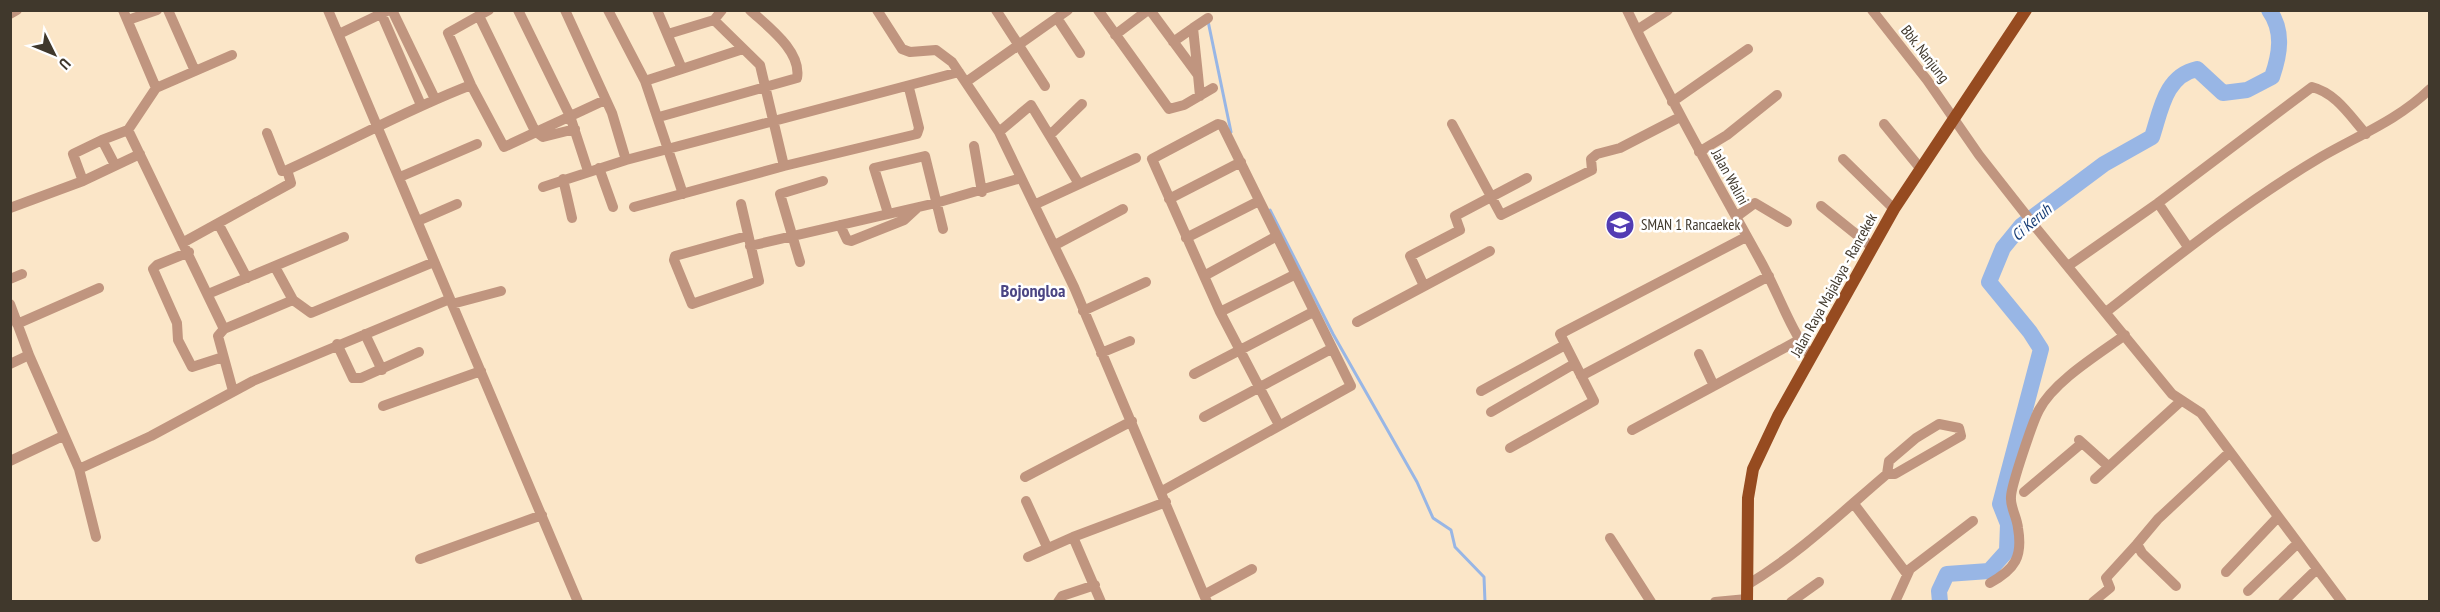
<svg xmlns="http://www.w3.org/2000/svg" width="2440" height="612" viewBox="0 0 2440 612" font-family="'PT Sans Narrow',sans-serif">
  <style>
    .lines { fill: none; stroke-linecap: round; stroke-linejoin: round }
    .stream { stroke: #98b6e5; stroke-width: 3 }
    .river { stroke: #98b6e5; stroke-width: 16 }
    .minor { stroke: #c0957f; stroke-width: 10 }
    .major { stroke: #964b20; stroke-width: 12 }
    .labels { text-anchor: middle; stroke-width: 5; stroke-linejoin: round; paint-order: stroke }
    .street-label { font-size: 15px; fill: #40382c; stroke: #fff }
    .poi-label { font-size: 15px; fill: #40382c; stroke: #fff; text-anchor: start }
    .water-label { font-size: 16px; font-style: italic; fill: #183d75; stroke: #fff }
    .quarter-label { font-size: 18px; font-weight: bold; fill: #4a4583; stroke: #fff }
  </style>
  <rect width="100%" height="100%" fill="#fbe6c8"/>
  <g class="lines">
    <path class="stream" d="M1208,21L1231,132
      M1270,210L1333,334L1417,482L1433,518L1451,530L1455,547L1484,577L1485,602"/>
    <path class="river" d="M1940,602L1939,591L1947,574L1989,571L2007,551L2008,524L2000,504L2041,349L2030,332L1989,282L2003,248L2021,226L2104,164L2152,137C2161,110 2165,76 2197,69L2223,93L2247,90L2272,77C2280,54 2284,31 2269,10"/>
    <path class="minor" d="M168,10L195,71
      M328,10L578,602
      M392,10L435,99
      M489,10L448,33L471,85L504,147L605,100
      M518,10L570,116L588,171
      M565,10L612,113L626,160
      M608,10L645,81L683,194
      M657,10L682,69
      M877,10L902,49L910,52L936,50L952,62L999,132L1074,287L1207,602
      M996,10L1045,86
      M1098,10L1169,109L1184,105L1213,88
      M1150,10L1198,75L1200,96
      M1627,10C1668,96 1714,177 1760,260C1778,292 1789,327 1811,357
      M1872,10L1927,80L1979,155L2037,229L2172,394L2201,413L2342,602
      M381,13L421,105
      M10,14L17,10
      M479,16L535,131L543,137L575,129
      M1057,18L1080,53
      M128,20L157,10
      M714,20L760,65L784,166
      M1637,30L1668,10
      M339,34L387,11
      M668,34L714,20L722,10
      M1115,35L1148,10
      M1173,42L1193,28
      M1198,75L1193,28L1208,18
      M645,81L743,49
      M966,82L1068,10
      M156,88L232,55
      M1672,102L1748,49
      M659,117L797,78C802,51 767,26 750,10
      M1452,124L1501,215L1592,170L1591,159L1597,154L1620,148L1680,117
      M1884,124L1920,168
      M128,130L224,329
      M999,132L1031,105L1079,184
      M1051,134L1082,104
      M974,146L982,192
      M1699,152L1727,135L1777,95
      M1843,159L1894,209
      M115,165L102,140L128,130L156,88L123,10
      M599,168L613,207
      M287,170C349,142 408,109 471,85
      M400,177L477,144
      M563,179L572,218
      M83,181L73,154L102,140
      M543,187L626,160L959,72
      M1169,199L1241,162
      M2158,203L2188,247
      M741,204L759,281L692,304L674,260L675,256L747,236
      M1036,204L1136,158
      M1821,206L1872,247
      M634,207L784,166L917,134L919,128L909,88
      M10,208L83,181L140,154
      M888,213L874,168L925,156L943,229
      M1736,217L1755,203L1787,222
      M418,221L457,204
      M219,225L247,278
      M840,225L847,240L851,241L904,220L917,208
      M1186,238L1259,201
      M184,242L291,183L287,170L282,171L267,133
      M1055,245L1123,209
      M750,246L936,203L1021,178
      M189,252L157,265L153,269L177,323L178,340L192,367L223,357
      M800,262L780,194L823,181
      M2068,266L2158,203L2312,87C2336,93 2350,116 2366,134
      M275,267L293,300L311,313L434,262
      M1204,276L1277,236
      M10,279L22,274
      M1424,286L1410,256L1460,230L1455,216L1527,178
      M208,294L344,237
      M10,304L29,355L79,469L96,537
      M452,304L501,291
      M1083,311L1146,282
      M1220,312L1296,274
      M2106,312C2175,258 2245,202 2321,157C2359,135 2398,120 2430,89
      M1357,322L1490,251
      M17,324L99,288
      M365,334L382,370
      M337,344L353,378H361L419,352
      M1101,353L1130,341
      M1699,354L1714,386
      M10,364L29,355
      M1194,374L1313,312
      M1581,376L1769,276
      M233,391L218,336L224,329L293,300
      M1481,391L1565,345
      M383,406L481,371
      M1491,412L1574,364
      M1204,417L1331,349
      M1632,430L1799,340
      M2079,440L2108,466
      M1510,448L1594,401L1560,334L1746,237
      M10,461L63,436
      M79,469L151,436L253,381L450,299
      M1025,477L1132,421
      M2095,479L2181,401
      M1162,491L1351,386L1222,125L1218,124L1152,159L1220,312L1279,425
      M2024,492L2082,443
      M1026,501L1047,547
      M1854,504L1907,574
      M1610,538L1651,602
      M1028,557L1073,537
      M420,559L542,515
      M2226,572L2278,517
      M1990,583C2015,569 2023,557 2018,528C2017,517 2010,507 2011,497C2011,486 2033,421 2039,410C2054,381 2099,354 2125,335
      M1747,585C1800,553 1841,513 1887,474L1889,461L1916,438L1939,424L1959,428L1961,436L1895,474H1887
      M2176,586L2142,553L2137,544L2158,519L2230,452
      M2248,591L2297,544
      M1204,595L1252,569
      M1058,602L1062,596L1095,585
      M1101,602L1073,537L1166,502
      M1715,602L1747,599
      M1791,602L1819,582
      M1895,602L1910,569L1973,521
      M2093,602L2110,588L2106,578L2137,544
      M2283,602L2317,569"/>
    <path class="major" d="M1747,602L1748,498L1753,469L1778,416L1894,209L2026,10"/>
  </g>
  <defs>
    <g id="school-disc" transform="scale(1.5)"><circle r="9.5" fill="#523cb3" stroke="#fff"/><path d="M0-5L7-2L0 1L-7-2ZM-4 1L0 2.5L4 1V4Q0 6-4 4Z" fill="#fff"/></g>
  </defs>
  <g fill-rule="evenodd">
    <use href="#school-disc" x="1620" y="225"/>
  </g>
  <g class="labels">
    <g class="street-label">
      <text transform="translate(1925 54) rotate(52)" y="5">Bbk. Nanjung</text>
      <text transform="translate(1730 177) rotate(61)" y="5">Jalan Walini</text>
      <text transform="translate(1834 285) rotate(-61)" y="5">Jalan Raya Majalaya - Rancekek</text>
    </g>
    <g class="poi-label">
      <text x="1641" y="230">SMAN 1 Rancaekek</text>
    </g>
    <g class="water-label">
      <text transform="translate(2031 222) rotate(-41)" y="6">Ci Keruh</text>
    </g>
    <g class="quarter-label">
      <text x="1033" y="297">Bojongloa</text>
    </g>
  </g>
  <rect width="2440" height="612" fill="none" stroke="#40382c" stroke-width="24"/>
  <g transform="translate(54 54) rotate(133)" stroke="#ffffff" stroke-width="4.5" paint-order="stroke">
  <path d="M0-4.5L10 22L0 15L-10 22Z" fill="#40382c"/>
  <text y="-9" font-size="16" font-weight="bold" text-anchor="middle" fill="#40382c">U</text>
  </g>
</svg>
